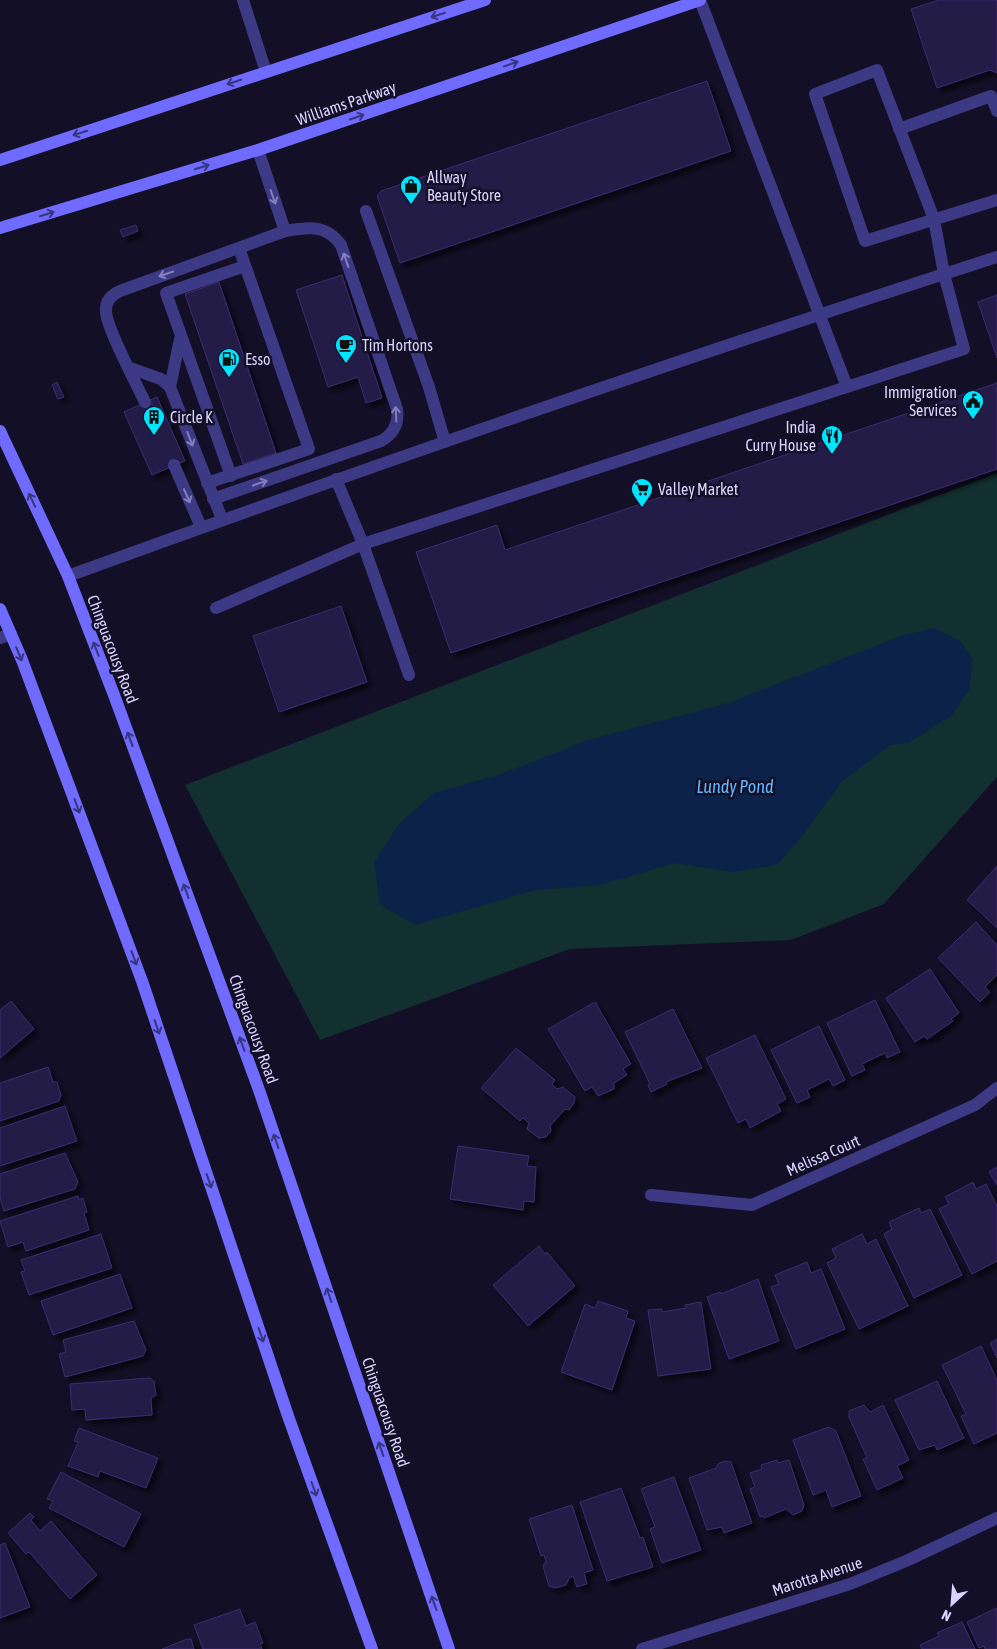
<svg xmlns="http://www.w3.org/2000/svg" width="997" height="1649" viewBox="0 0 997 1649" font-family="'Asap Condensed',sans-serif">
  <style>
    .green { fill: #12302f }
    .water { fill: #0c2248 }
    .building { fill: #241b47; stroke: #3b2d73; filter: url(#shadow) }
    .lines { fill: none; stroke-linecap: round; stroke-linejoin: round }
    .lane { stroke: #3d3a85; stroke-width: 12 }
    .street { stroke: #3d3a85; stroke-width: 12 }
    .secondary { stroke: #6f6bff; stroke-width: 12 }
    .oneway { stroke: #38347d }
    .oneway2 { stroke: #837fbc }
    .labels { text-anchor: middle; stroke-width: 5; stroke-linejoin: round; paint-order: stroke }
    .street-label { font-size: 16px; fill: #d9d4ff; stroke: #130f26 }
    .poi-label { font-size: 16px; fill: #d9d4ff; stroke: #130f26; text-anchor: start }
    .water-label { font-size: 18px; font-style: italic; fill: #62b6ff; stroke: #130f26 }
  </style>
  <defs>
    <filter id="shadow"><feDropShadow dx="4.5" dy="4.5" stdDeviation="2.5" flood-color="#0009"/></filter>
  </defs>
  <rect width="100%" height="100%" fill="#130f26"/>
  <path class="green" d="M997,473V777L884,904L791,940L570,949L320,1040L185,785Z"/>
  <path class="water" d="M934,628L960,641L973,659L969,690L951,716L908,743L890,745L841,782L805,833L777,865L732,872L675,863L600,885L536,890L415,925L380,904L374,862L399,824L434,793L501,774L588,740L728,703L904,635Z"/>
  <path class="building" d="M939,0H997V73L990,70L937,88L911,9Z
    M707,81L731,151L400,263L377,196L381,191Z
    M136,225L138,231L123,237L120,230Z
    M342,275L382,398L366,403L358,377L328,387L296,290Z
    M219,282L276,453L243,464L185,294Z
    M997,295V358L978,302Z
    M57,382L64,397L58,399L52,385Z
    M997,383V469L451,653L416,552L497,525L505,550Z
    M157,397L185,461L152,475L124,412Z
    M341,606L367,682L279,712L253,636Z
    M997,866V928L967,900Z
    M976,922L997,945V975L985,987L990,992L980,1002L938,958Z
    M930,969L959,1013L951,1019L953,1021L927,1039L924,1036L915,1042L886,998Z
    M875,1000L900,1052L887,1058L885,1053L862,1064L865,1070L852,1076L827,1023Z
    M11,1001L34,1029L0,1058V1010Z
    M595,1002L631,1064L623,1069L627,1075L614,1083V1089L598,1096L592,1087L585,1091L548,1029Z
    M673,1009L702,1068L666,1082L667,1084L651,1092L648,1085L650,1084L625,1032Z
    M819,1026L845,1080L833,1086L829,1079L807,1090L810,1097L797,1103L771,1050Z
    M755,1035L786,1099L777,1104L781,1111L750,1128L746,1119L738,1123L706,1058Z
    M516,1048L555,1080L552,1084L557,1089L563,1087L575,1097L574,1103L569,1110L565,1109L550,1126L551,1131L546,1137L539,1138L527,1129L529,1123L523,1118L520,1121L481,1088Z
    M48,1067L53,1082H57L61,1095L59,1101L0,1121V1083Z
    M65,1106L77,1141L0,1166V1128Z
    M458,1146L529,1156L527,1166L536,1167L534,1202L524,1201L523,1210L450,1199Z
    M65,1153L78,1182L75,1189L4,1211L0,1198V1174Z
    M997,1167V1185L989,1172Z
    M973,1182L976,1189L986,1184L997,1206V1261L972,1274L939,1209L949,1204L945,1197Z
    M78,1196L79,1200L83,1198L87,1212L84,1213L89,1230L26,1251L23,1242L8,1247L0,1221Z
    M919,1208L921,1213L930,1209L962,1275L914,1298L884,1234L892,1229L889,1222Z
    M101,1234L112,1268L29,1295L21,1272L25,1271L21,1260Z
    M862,1234L867,1244L876,1239L908,1306L859,1329L827,1263L836,1258L832,1249Z
    M539,1246L545,1254L547,1252L575,1286L528,1326L493,1285Z
    M807,1262L811,1273L821,1269L845,1329L796,1349L771,1287L779,1284L775,1275Z
    M120,1274L132,1308L53,1335L41,1301Z
    M758,1279L779,1341L729,1359L707,1297L720,1292L721,1294Z
    M598,1301L628,1311L626,1318L635,1321L612,1390L561,1372L585,1304L595,1308Z
    M701,1302L711,1369L658,1376L648,1310L662,1309V1312L686,1308L685,1305Z
    M134,1321L146,1350L143,1356L65,1377L59,1354L66,1352L63,1340Z
    M997,1339V1358L990,1343Z
    M981,1346L997,1380V1433L974,1444L961,1416L966,1414L942,1365Z
    M150,1378L154,1381L156,1395L151,1398L152,1415L86,1420L85,1409L72,1410L70,1384Z
    M937,1381L964,1438L937,1450L935,1445L919,1450L895,1400Z
    M864,1405L870,1412L883,1405L909,1460L897,1466L903,1478L877,1490L863,1459L867,1458L849,1417V1411Z
    M829,1427L836,1431L861,1496L832,1507L826,1490L813,1495L793,1440Z
    M79,1428L158,1458L146,1488L100,1471L98,1477L68,1466L78,1442L74,1441Z
    M777,1460L778,1463L789,1460L804,1505L802,1511L793,1515L786,1509L764,1518L763,1516L760,1517L750,1489L755,1487L750,1473L762,1469L761,1465Z
    M725,1461L731,1462L752,1523L724,1533L722,1527L707,1530L689,1478L716,1468L718,1464Z
    M61,1472L141,1514L124,1547L49,1508L53,1501L47,1499Z
    M674,1477L701,1550L662,1563L650,1529L655,1527L641,1489Z
    M621,1488L640,1538L643,1537L653,1567L607,1581L580,1502Z
    M572,1505L593,1570L584,1573L587,1584L577,1587L573,1576L569,1578L566,1585L555,1588L549,1586L543,1566L546,1561L544,1555L541,1556L529,1519Z
    M30,1513L34,1517L31,1520L40,1531L51,1521L97,1575L70,1599L29,1552L26,1554L8,1533Z
    M5,1543L30,1607L0,1618V1545Z
    M997,1608V1649H985L984,1646L979,1648L967,1622Z
    M240,1609L246,1626L255,1622L263,1643L260,1644L262,1649H203L194,1625Z
    M962,1622L975,1649H922L920,1645L939,1636L937,1633Z
    M187,1639H191L194,1649H162Z"/>
  <g class="lines">
    <path class="lane" d="M243,0L266,72
      M700,0L847,387
      M899,129L991,96L997,111
      M366,211L429,387L445,442
      M130,368L161,379L170,387L222,519
      M170,387L180,339
      M145,402C136,383 107,329 106,312C105,301 111,295 120,291L285,231L258,150
      M174,465L201,527
      M231,476L166,293L245,266
      M336,479L363,544L409,675
      M207,483L309,449L239,248
      M213,499L381,441C394,434 399,423 397,409L341,245C326,224 308,227 285,231
      M68,576C376,464 685,357 997,257
      M216,608L363,544L964,349L944,274L934,219L877,70L815,94L865,241L997,200
      M0,638L11,634"/>
    <path class="street" d="M651,1195L752,1205L975,1105L997,1088
      M642,1649L850,1584L906,1561L997,1518"/>
    <path class="secondary" d="M0,160L485,0
      M0,228L258,150L700,0
      M0,431L68,576L114,695L259,1090L449,1649
      M0,609L22,660L142,981L288,1416L372,1649"/>
  </g>
  <defs><path id="oneway-shaft" d="M-6 0H5M1.5-3L5.5 0L1.5 3" fill="none" stroke-width="1.6" stroke-linecap="round" stroke-linejoin="round" transform="scale(1.25)"/></defs>
  <g class="oneway">
    <use href="#oneway-shaft" transform="translate(438 15) rotate(162)"/>
    <use href="#oneway-shaft" transform="translate(511 64) rotate(-19)"/>
    <use href="#oneway-shaft" transform="translate(234 82) rotate(162)"/>
    <use href="#oneway-shaft" transform="translate(357 117) rotate(-19)"/>
    <use href="#oneway-shaft" transform="translate(80 133) rotate(162)"/>
    <use href="#oneway-shaft" transform="translate(202 167) rotate(-17)"/>
    <use href="#oneway-shaft" transform="translate(47 214) rotate(-17)"/>
    <use href="#oneway-shaft" transform="translate(32 500) rotate(-115)"/>
    <use href="#oneway-shaft" transform="translate(96 649) rotate(-111)"/>
    <use href="#oneway-shaft" transform="translate(19 654) rotate(67)"/>
    <use href="#oneway-shaft" transform="translate(130 739) rotate(-110)"/>
    <use href="#oneway-shaft" transform="translate(77 806) rotate(70)"/>
    <use href="#oneway-shaft" transform="translate(186 891) rotate(-110)"/>
    <use href="#oneway-shaft" transform="translate(134 958) rotate(70)"/>
    <use href="#oneway-shaft" transform="translate(157 1027) rotate(71)"/>
    <use href="#oneway-shaft" transform="translate(242 1044) rotate(-110)"/>
    <use href="#oneway-shaft" transform="translate(276 1141) rotate(-109)"/>
    <use href="#oneway-shaft" transform="translate(209 1181) rotate(71)"/>
    <use href="#oneway-shaft" transform="translate(329 1295) rotate(-109)"/>
    <use href="#oneway-shaft" transform="translate(261 1335) rotate(71)"/>
    <use href="#oneway-shaft" transform="translate(381 1449) rotate(-109)"/>
    <use href="#oneway-shaft" transform="translate(314 1489) rotate(70)"/>
    <use href="#oneway-shaft" transform="translate(434 1603) rotate(-109)"/>
  </g>
  <g class="oneway2">
    <use href="#oneway-shaft" transform="translate(273 197) rotate(71)"/>
    <use href="#oneway-shaft" transform="translate(346 260) rotate(-109)"/>
    <use href="#oneway-shaft" transform="translate(166 274) rotate(161)"/>
    <use href="#oneway-shaft" transform="translate(396 414) rotate(-93)"/>
    <use href="#oneway-shaft" transform="translate(190 439) rotate(69)"/>
    <use href="#oneway-shaft" transform="translate(260 483) rotate(-19)"/>
    <use href="#oneway-shaft" transform="translate(187 496) rotate(66)"/>
  </g>
  <defs>
    <g id="shop-pin" transform="scale(1.125)"><path d="M0 17L-7.5 6A9.5 9.5 0 1 1 7.5 6Z" fill="#00e5ff" stroke="#130f26"/><path d="M-5-2.5h2.3a2.7 3.5 0 0 1 5.4 0H5L5.5 6h-11ZM-1.5-2.5h3a1.5 2.3 0 0 0-3 0Z" fill="#111"/></g>
    <g id="cafe-pin" transform="scale(1.125)"><path d="M0 17L-7.5 6A9.5 9.5 0 1 1 7.5 6Z" fill="#00e5ff" stroke="#130f26"/><path d="M-5.5-4.5H6V0H3Q3 3.5 0 3.5H-2.5Q-5.5 3.5-5.5 0ZM3-3.2v2h1.7v-2ZM-6 4.5H4V6H-6Z" fill="#111"/></g>
    <g id="fuel-pin" transform="scale(1.125)"><path d="M0 17L-7.5 6A9.5 9.5 0 1 1 7.5 6Z" fill="#00e5ff" stroke="#130f26"/><path d="M-5.5-6h7V0h2V4h1.3V-2.5L3-4.5l.8-.8L6-3V5H2.5V1h-1V6h-7ZM-4.2-4.7v3.2H.2V-4.7Z" fill="#111"/></g>
    <g id="civic-pin" transform="scale(1.125)"><path d="M0 17L-7.5 6A9.5 9.5 0 1 1 7.5 6Z" fill="#00e5ff" stroke="#130f26"/><path d="M-.6-6.5H3V-4.5H.6V-3L4-1V1h2V6H-6V1h2V-1L-.6-3ZM-1.2 2.5V6h2.4V2.5Z" fill="#111"/></g>
    <g id="building-pin" transform="scale(1.125)"><path d="M0 17L-7.5 6A9.5 9.5 0 1 1 7.5 6Z" fill="#00e5ff" stroke="#130f26"/><path d="M-4-6H4V6H1V3H-1V6H-4ZM-2.5-4.3h1.7v1.8h-1.7ZM.8-4.3h1.7v1.8H.8ZM-2.5-1h1.7V.8h-1.7ZM.8-1h1.7V.8H.8Z" fill="#111"/></g>
    <g id="restaurant-pin" transform="scale(1.125)"><path d="M0 17L-7.5 6A9.5 9.5 0 1 1 7.5 6Z" fill="#00e5ff" stroke="#130f26"/><path d="M-5-6h1v4h1v-4h1v4h1v-4h1v5L-1.5 .5V6h-2V.5L-5-1ZM5-6V6H3V1.5H1.5Q1.5-4 5-6Z" fill="#111"/></g>
    <g id="supermarket-pin" transform="scale(1.125)"><path d="M0 17L-7.5 6A9.5 9.5 0 1 1 7.5 6Z" fill="#00e5ff" stroke="#130f26"/><path d="M-6-5.5h2.5l.6 2H6L4.5 2H-2.5L-4.4-4H-6ZM-1.5 3.2a1.3 1.3 0 1 0 .1 0ZM3 3.2a1.3 1.3 0 1 0 .1 0Z" fill="#111"/></g>
  </defs>
  <g fill-rule="evenodd">
    <use href="#shop-pin" x="411" y="186"/>
    <use href="#cafe-pin" x="346" y="345"/>
    <use href="#fuel-pin" x="229" y="359"/>
    <use href="#civic-pin" x="973" y="401"/>
    <use href="#building-pin" x="154" y="417"/>
    <use href="#restaurant-pin" x="832" y="436"/>
    <use href="#supermarket-pin" x="642" y="489"/>
  </g>
  <g class="labels">
    <g class="street-label">
      <text transform="translate(346 103) rotate(-19)" y="6">Williams Parkway</text>
      <text transform="translate(113 649) rotate(69)" y="6">Chinguacousy Road</text>
      <text transform="translate(254 1029) rotate(70)" y="6">Chinguacousy Road</text>
      <text transform="translate(823 1155) rotate(-24)" y="6">Melissa Court</text>
      <text transform="translate(386 1412) rotate(71)" y="6">Chinguacousy Road</text>
      <text transform="translate(817 1576) rotate(-18)" y="6">Marotta Avenue</text>
    </g>
    <g class="poi-label">
      <text x="427" y="183">Allway<tspan x="427" dy="18">Beauty Store</tspan></text>
      <text x="362" y="351">Tim Hortons</text>
      <text x="245" y="365">Esso</text>
      <text x="957" y="398" text-anchor="end">Immigration<tspan x="957" dy="18">Services</tspan></text>
      <text x="170" y="423">Circle K</text>
      <text x="816" y="433" text-anchor="end">India<tspan x="816" dy="18">Curry House</tspan></text>
      <text x="658" y="495">Valley Market</text>
    </g>
    <g class="water-label">
      <text x="735" y="793">Lundy Pond</text>
    </g>
  </g>
  <g transform="translate(952 1604) rotate(206)" stroke="#130f26" stroke-width="4" paint-order="stroke">
  <path d="M0-4L9 19L0 12L-9 19Z" fill="#d9d4ff"/>
  <text y="-8" font-size="14" font-weight="bold" text-anchor="middle" fill="#d9d4ff">N</text>
  </g>
</svg>
